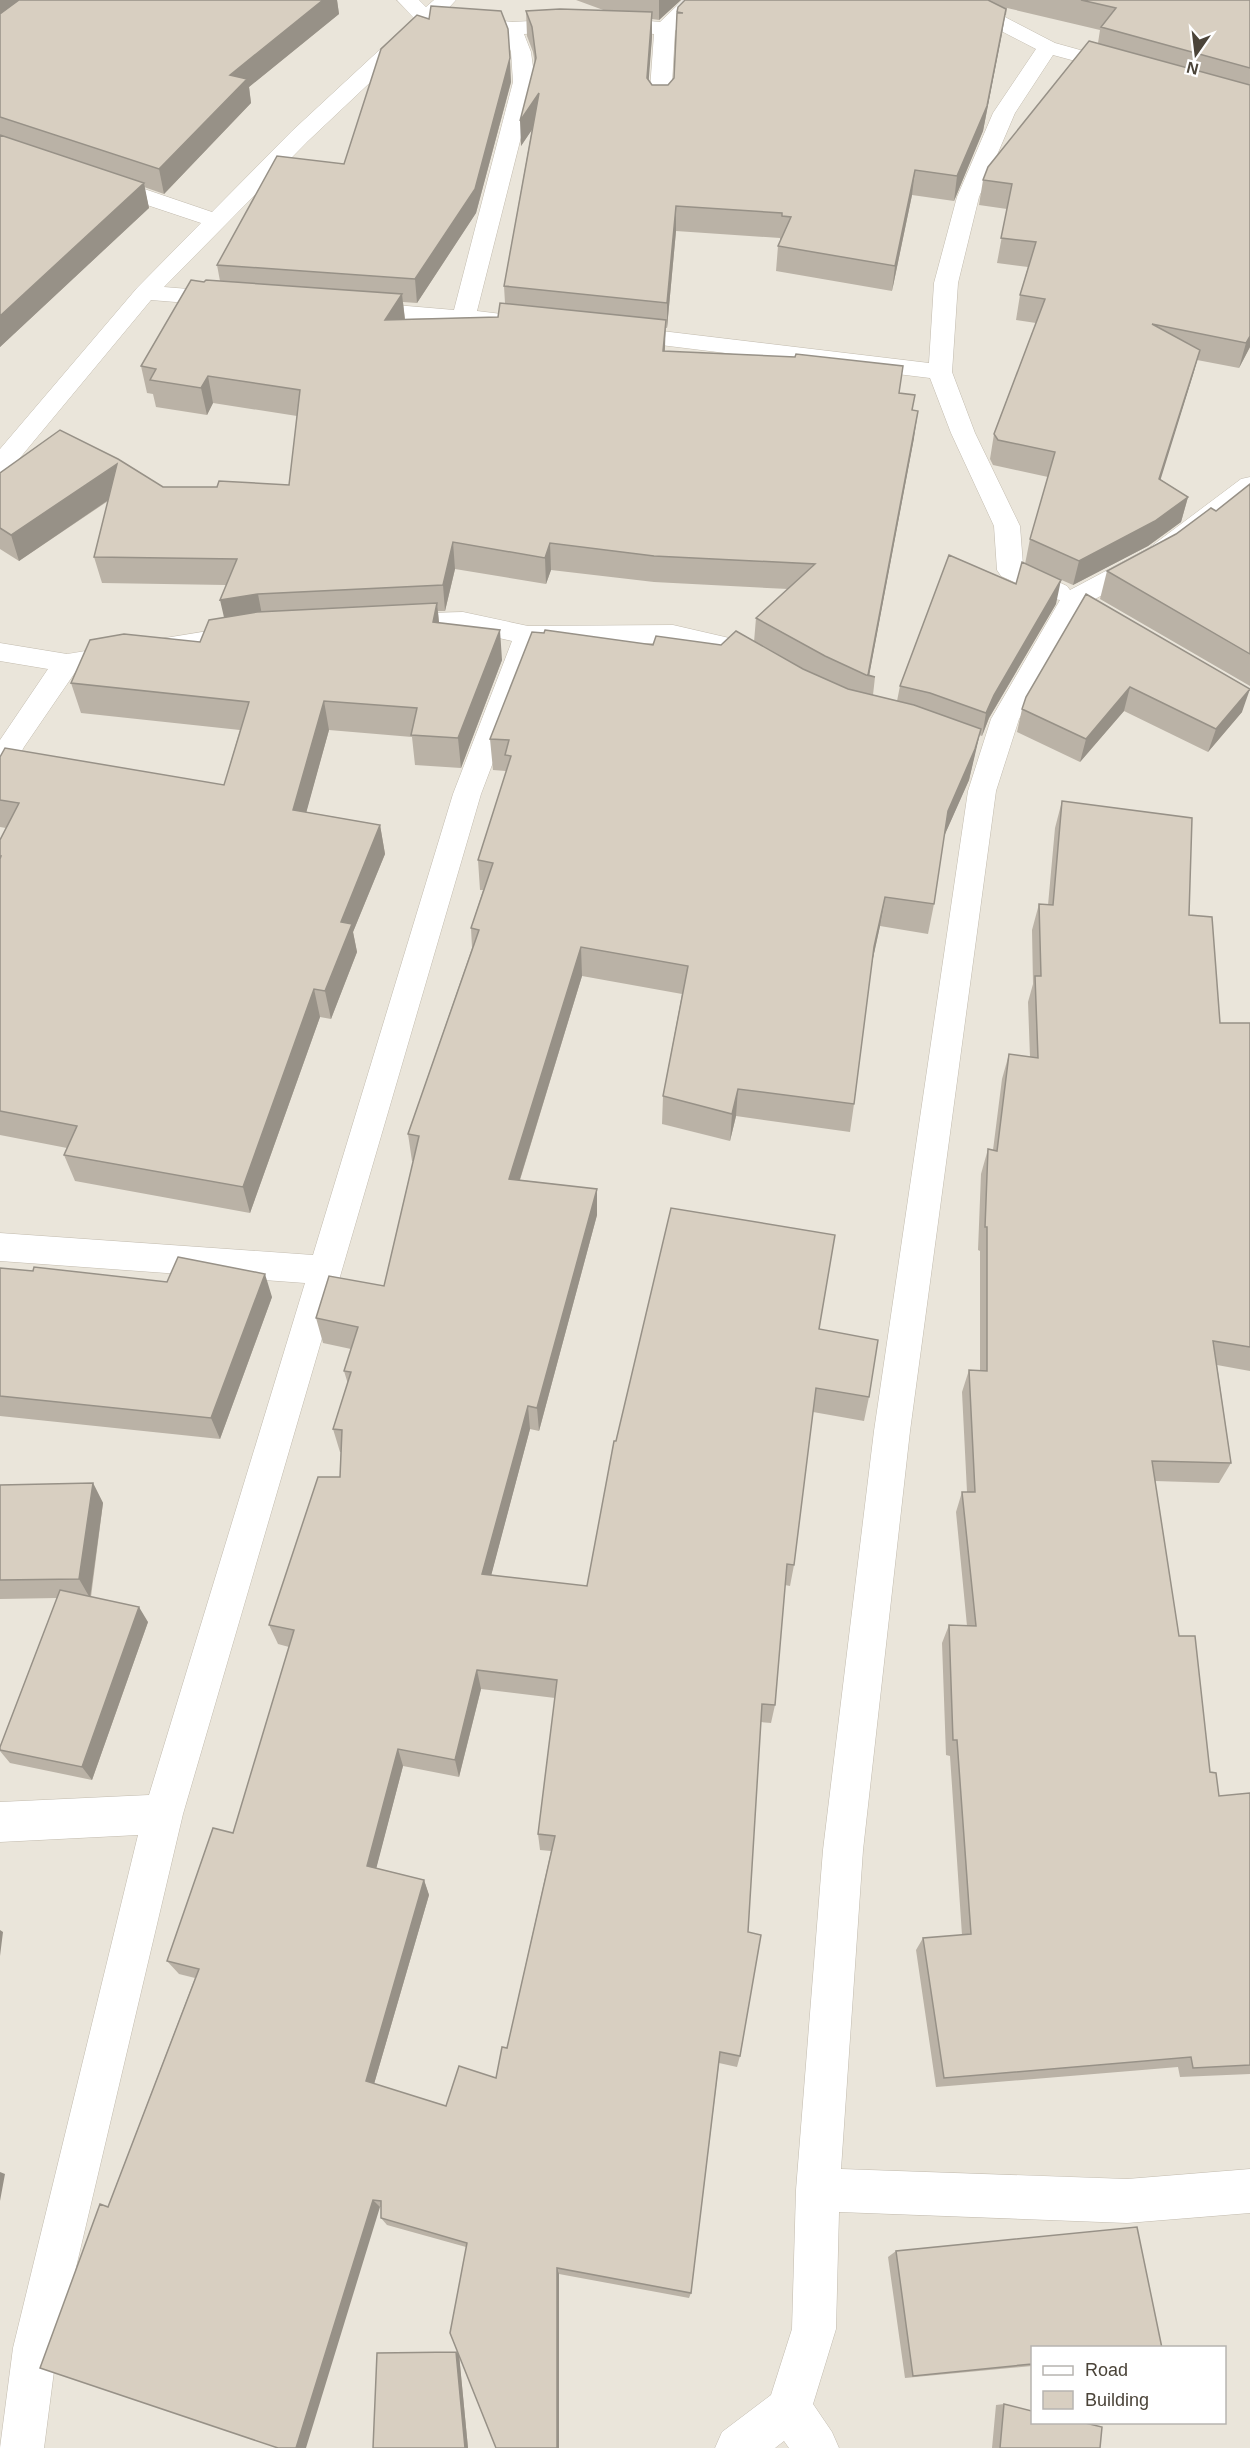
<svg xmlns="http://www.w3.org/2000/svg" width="1250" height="2448" viewBox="0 0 1250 2448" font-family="Helvetica,sans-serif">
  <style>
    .residential { fill: #eae5da; fill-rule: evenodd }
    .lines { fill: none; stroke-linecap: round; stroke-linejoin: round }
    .minor-casing { stroke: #c2bbae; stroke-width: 1 }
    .minor { fill: #fff; fill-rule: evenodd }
    .wall { fill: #bab2a6; fill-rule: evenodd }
    .shaded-wall { fill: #979187 }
    .building { fill: #d8cfc1; stroke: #979187; stroke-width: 1.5; fill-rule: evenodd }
  </style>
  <rect width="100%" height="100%" fill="#f6f3ec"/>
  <path class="residential" d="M0,0H1250V2448H0ZM1032,2348H1224V2422H1032Z"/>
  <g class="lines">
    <g class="minor-casing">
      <path id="minor" d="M397,0H419L426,7L434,0H456L443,14L512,22L606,17L660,22L683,0H705L675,31L671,103L668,108H652L649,103L654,34L606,29L524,34L531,52L535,82L477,311L526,317L530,322L526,327L518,329L360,316L352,314L348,309L352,304L360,302L454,310L513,82L511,52L504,33L432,24L308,141L164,287L225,292L233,294L237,299L233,304L225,306L151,300L9,471L0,473V449L137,288L201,223L96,188L93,183L96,178H112L212,212L292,131L414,18Z
        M946,0H972L1055,43L1127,63L1131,67L1127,71L1120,73L1053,55L1015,113L979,197L958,283L952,372L975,433L1020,526L1023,565L1067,586L1070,590L1149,548L1241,479L1250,477V498L1167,560L1084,605L1019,719L996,791L910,1431L863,1850L841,2169L1127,2179L1250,2169V2213L1127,2223L839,2212L836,2329L813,2404L832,2432L839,2448H789L784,2441L775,2448H715L722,2432L771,2395L792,2329L796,2190L823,1850L874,1431L968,791L991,719L1060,600L1049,598L1001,576L997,570L994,526L951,433L930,378L620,340L612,338L608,333L612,328L620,326L929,363L934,283L957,197L993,113L1036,49L949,4Z
        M463,612L528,626L673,625L738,640L773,655L777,662L773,669L763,671L721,655L673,643L538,644L481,794L183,1814L57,2348L44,2448H0L13,2348L138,1835L0,1842V1802L149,1795L305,1283L0,1261V1233L313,1255L453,794L512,641L463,630L395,632L386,630L382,623L386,616L395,614Z
        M245,625L255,627L258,634L255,641L76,671L24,747L10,773L0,776V740L48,669L0,661V643L67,654Z"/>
    </g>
    <use href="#minor" class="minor"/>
  </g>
  <path class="wall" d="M0,0H337L339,14L249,87L251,103L164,194L144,187L149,208L0,347Z
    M576,0H681L659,20L652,19V37L648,80L652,85H668L674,78L678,7L685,0H1250V347L1239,368L1197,360L1160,479L1188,497L1181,522L1148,546L1073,585L1025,564L1030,539L1048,477L993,465L990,459L994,434L1036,323L1016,320L1020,295L1028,267L997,263L1007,209L979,205L983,180L1098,43L1100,30L1007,8L1006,15H1005L983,131L954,201L912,195L892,291L776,271L778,246L780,241V238L676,231L667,328H665V351L900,394L913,410L914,438L869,676L875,677L873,695L897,701L900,686L1056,604L989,718L982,736L979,735L969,780L944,836L934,904L928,934L880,926L872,963L854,1104L850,1132L736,1116L730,1141L662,1124L663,1096L682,994L582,976L520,1180L597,1189V1215L539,1431L530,1429L491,1575L587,1586L616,1441L819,1329L869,1397L864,1421L813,1412L794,1565L790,1586L785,1585L775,1705L771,1723L760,1722L740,2056L737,2067L719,2063L691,2293L689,2298L559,2274L459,2355L468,2448H373L459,2354L466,2247L387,2225L381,2218V2207H108L195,1978L179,1974L167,1961L233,1833L289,1647L278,1644L269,1625L340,1477L341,1452H340L333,1429L348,1384L344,1371L351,1349L323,1343L316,1318L384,1286L413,1161H412L408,1134L472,948L471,928L483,890H480L478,860L506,772V771L493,770L490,739L653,645H721L754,642L756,618L788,589L654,582L551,570L546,584L455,569L445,611H438L439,623L502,660L461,768L415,765L412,737L329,730L306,812L380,825L385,854L353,932L357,952L331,1019L320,1017L250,1213L75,1181L64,1155L67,1148L0,1135V840L6,828L0,827V757L224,785L240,730L81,713L71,683L200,642L224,618L226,585L102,583L94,557L108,501L19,561L0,549V473L163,487H217L289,485L297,416L213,403L207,415L156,407L153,394L147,393L141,366L204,282L220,281L217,265L344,164L511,82L476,213L417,303L403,302L405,319L498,317L505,303L504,286L532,129L521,146L535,64L533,52L527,36L526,11H606ZM481,1689L555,1698L538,1834L540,1850L551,1851L507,2048L496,2078L446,2106L374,2084L429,1895L424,1880L376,1868L403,1766L459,1777Z
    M1250,484V686L1100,599L1107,571L1176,534L1216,511Z
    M1086,594L1242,712L1208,752L1124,711L1080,762L1017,732L1022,709Z
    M1062,801L1189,915L1220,1023H1250V1371L1217,1365L1231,1463L1219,1483L1155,1481L1179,1636L1210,1772L1219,1796L1250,1793V2074L1180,2077L1178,2067L936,2087L916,1950L923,1938L962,1935L950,1756L946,1755L942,1643L949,1625L967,1626L956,1512L962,1492H967L962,1392L969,1370L980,1371V1251L978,1250L981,1174L988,1149L993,1150L1002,1079L1009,1054L1030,1057L1028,1002L1033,984L1032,930L1039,904L1048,905L1055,828Z
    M0,1268L272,1297L220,1439L0,1416Z
    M93,1483L103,1503L91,1597L148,1622L92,1780L10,1763L0,1751V1747L57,1598L0,1599V1485Z
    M896,2251L1032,2348V2366L905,2378L888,2257Z
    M1004,2404L1100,2448H992L996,2405Z"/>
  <path class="shaded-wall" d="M0,0H25L0,19Z
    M323,0H337L339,14L249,87L251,103L164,194L159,169L230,75Z
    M659,0H681L659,20Z
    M1006,9L1002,34L983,131L954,201L957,176Z
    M652,12V37L647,103V78Z
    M510,58L511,82L476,213L417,303L415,279Z
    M539,93L540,118L521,146L520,121Z
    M915,170L912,195L892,291L895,266Z
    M144,183L149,208L0,347V316Z
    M676,206V231L667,328V303Z
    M402,294L405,321L385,320Z
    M666,320L665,347L662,378L663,351Z
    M1250,336V347L1239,368L1246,343Z
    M1200,350L1193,375L1153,504L1159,479Z
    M208,376L213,403L207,415L201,388Z
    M918,411L914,438L869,676L868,675Z
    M117,464L123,490L19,561L11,535Z
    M1188,497L1181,522L1148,546L1073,585L1079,561Z
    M453,542L455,569L445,611L443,585Z
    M550,543L551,570L546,584L545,558Z
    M1061,580L1056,604L989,718L982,736L986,713L994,695Z
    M258,594L263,620L226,626L220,600Z
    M437,603L440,633L433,622Z
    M500,630L502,660L461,768L458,738Z
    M1130,687L1124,711L1080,762L1086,739Z
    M1250,689L1242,712L1208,752L1216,729Z
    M324,701L329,730L299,839L293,810Z
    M981,729L974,759L969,780L942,841L948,811Z
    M380,825L385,854L353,932L357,952L331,1019L325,991L341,922Z
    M885,897L880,926L869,976L874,947Z
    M581,947L582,976L512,1205L509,1179Z
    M314,989L320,1017L250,1213L243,1187Z
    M738,1089L736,1116L730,1141L732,1114Z
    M597,1189V1215L539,1431L537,1408Z
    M265,1274L272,1297L220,1439L211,1418Z
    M528,1406L530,1429L486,1595L482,1574Z
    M93,1483L103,1503L90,1598L79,1579Z
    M139,1607L148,1622L92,1780L82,1767Z
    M477,1670L481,1689L459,1777L455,1760Z
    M398,1749L403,1766L373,1881L367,1866Z
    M424,1880L429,1895L372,2091L366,2081Z
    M0,1930L3,1932L0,1956Z
    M0,2172L5,2174L0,2201Z
    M373,2200L380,2207L306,2448H296Z
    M557,2268L559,2274V2448H557Z
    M456,2352L459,2354L468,2448H465Z"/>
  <path class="building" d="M19,0H323L230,75L247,79L159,169L0,117V14Z
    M685,0H988L1006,9L987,106L957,176L915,170L895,266L778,246L791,217L782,216V213L676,206L667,303L504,286L539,93L520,121L536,58L532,27L526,11L560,9L652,12L647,78L652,85H668L674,78L677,13H683L677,12L678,7Z
    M1081,0H1250V68L1101,27L1116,8Z
    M431,6L501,11L508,29L510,58L475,189L415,279L217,265L277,156L344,164L381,49L417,15L429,19Z
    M1089,41L1250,85V336L1246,343L1152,324L1200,350L1159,479L1188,497L1155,521L1079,561L1030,539L1055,452L998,440L994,434L1045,299L1020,295L1036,242L1001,238L1012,184L983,180L988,167Z
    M0,135L144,183L0,316Z
    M191,280L204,282L206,280L402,294L385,320L498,317L500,303L666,320L663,351L795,357L796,354L903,366L899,393L915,395L912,410L918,411L868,675L875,677L866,675L825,656L756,618L815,564L654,556L550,543L545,558L453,542L443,585L258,594L220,600L237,559L94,557L117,464L11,535L0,528V473L60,430L118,459L163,487H217L219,481L289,485L300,390L208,376L201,388L150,380L156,369L141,366Z
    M1250,484V654L1107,571L1176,534L1211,508L1216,511Z
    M949,555L1016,584L1022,562L1061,580L994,695L986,713L930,693L900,686Z
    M1086,594L1250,689L1216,729L1130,687L1086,739L1022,709L1026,697Z
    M437,603L433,622L500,630L458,738L411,735L417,708L324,701L293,810L380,825L341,922L352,924L325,991L314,989L243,1187L64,1155L77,1126L0,1111V859L1,856H0V840L19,803L0,800V757L5,748L224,785L249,702L71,683L90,640L124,634L200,642L209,620L257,612Z
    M545,630L653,645L656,636L721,645L736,631L803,669L848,689L914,705L981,729L975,749L948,811L934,904L885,897L874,947L854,1104L738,1089L732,1114L663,1096L688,966L581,947L509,1179L597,1189L537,1408L528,1406L482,1574L587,1586L614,1441H616L671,1208L835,1235L819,1329L878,1340L869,1397L816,1388L794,1565L787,1564L775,1705L762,1704L748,1932L761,1935L740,2056L720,2052L691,2293L557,2268V2448H496L450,2333L467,2243L381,2218V2201L373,2200L296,2448H278L40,2368L100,2204L108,2207L199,1969L167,1961L213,1828L233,1833L294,1630L269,1625L318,1477H340L342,1430L333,1429L351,1372L344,1371L358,1327L316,1318L329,1276L384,1286L419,1136L408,1134L479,930L471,928L493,863L478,860L511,756L505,755L509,740L490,739L532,632L544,633ZM477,1670L557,1680L538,1834L555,1836L507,2048L502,2047L496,2078L459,2066L446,2106L366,2081L424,1880L367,1866L398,1749L455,1760Z
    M1062,801L1192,818L1189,915L1212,917L1220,1023H1250V1347L1213,1341L1231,1463L1152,1461L1179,1636H1195L1210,1772L1216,1773L1219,1796L1250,1793V2065L1193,2068L1191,2057L944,2078L923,1938L971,1934L957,1740H953L949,1625L976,1626L962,1492H975L969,1370L987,1371V1227H985L988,1149L997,1151L1009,1054L1038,1058L1035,976H1041L1039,904L1053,905Z
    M178,1257L265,1274L211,1418L0,1396V1268L33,1271L34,1267L167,1282Z
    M93,1483L79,1579L0,1580V1485Z
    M60,1590L139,1607L82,1767L0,1750V1747Z
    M1137,2227L1162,2348H1032V2364L913,2376L896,2251Z
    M456,2352L465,2448H373L377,2353Z
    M1004,2404L1032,2411V2422H1081L1102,2427L1100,2448H1000Z"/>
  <rect x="1031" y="2346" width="195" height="78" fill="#ffffff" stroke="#b7b4b0" stroke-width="1.5"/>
  <rect x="1043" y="2366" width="30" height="9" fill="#ffffff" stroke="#b7b4b0" stroke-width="1.5"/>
  <text x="1085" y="2376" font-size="18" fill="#4b4439">Road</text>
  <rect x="1043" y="2391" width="30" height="18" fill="#d8cfc1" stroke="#b7b4b0" stroke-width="1.5"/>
  <text x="1085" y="2406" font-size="18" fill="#4b4439">Building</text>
  <g transform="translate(1196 54) rotate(194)" stroke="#ffffff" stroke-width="4.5" paint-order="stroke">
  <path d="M0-4.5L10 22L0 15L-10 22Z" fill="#4b4439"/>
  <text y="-9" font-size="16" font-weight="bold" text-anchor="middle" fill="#4b4439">N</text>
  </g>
</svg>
